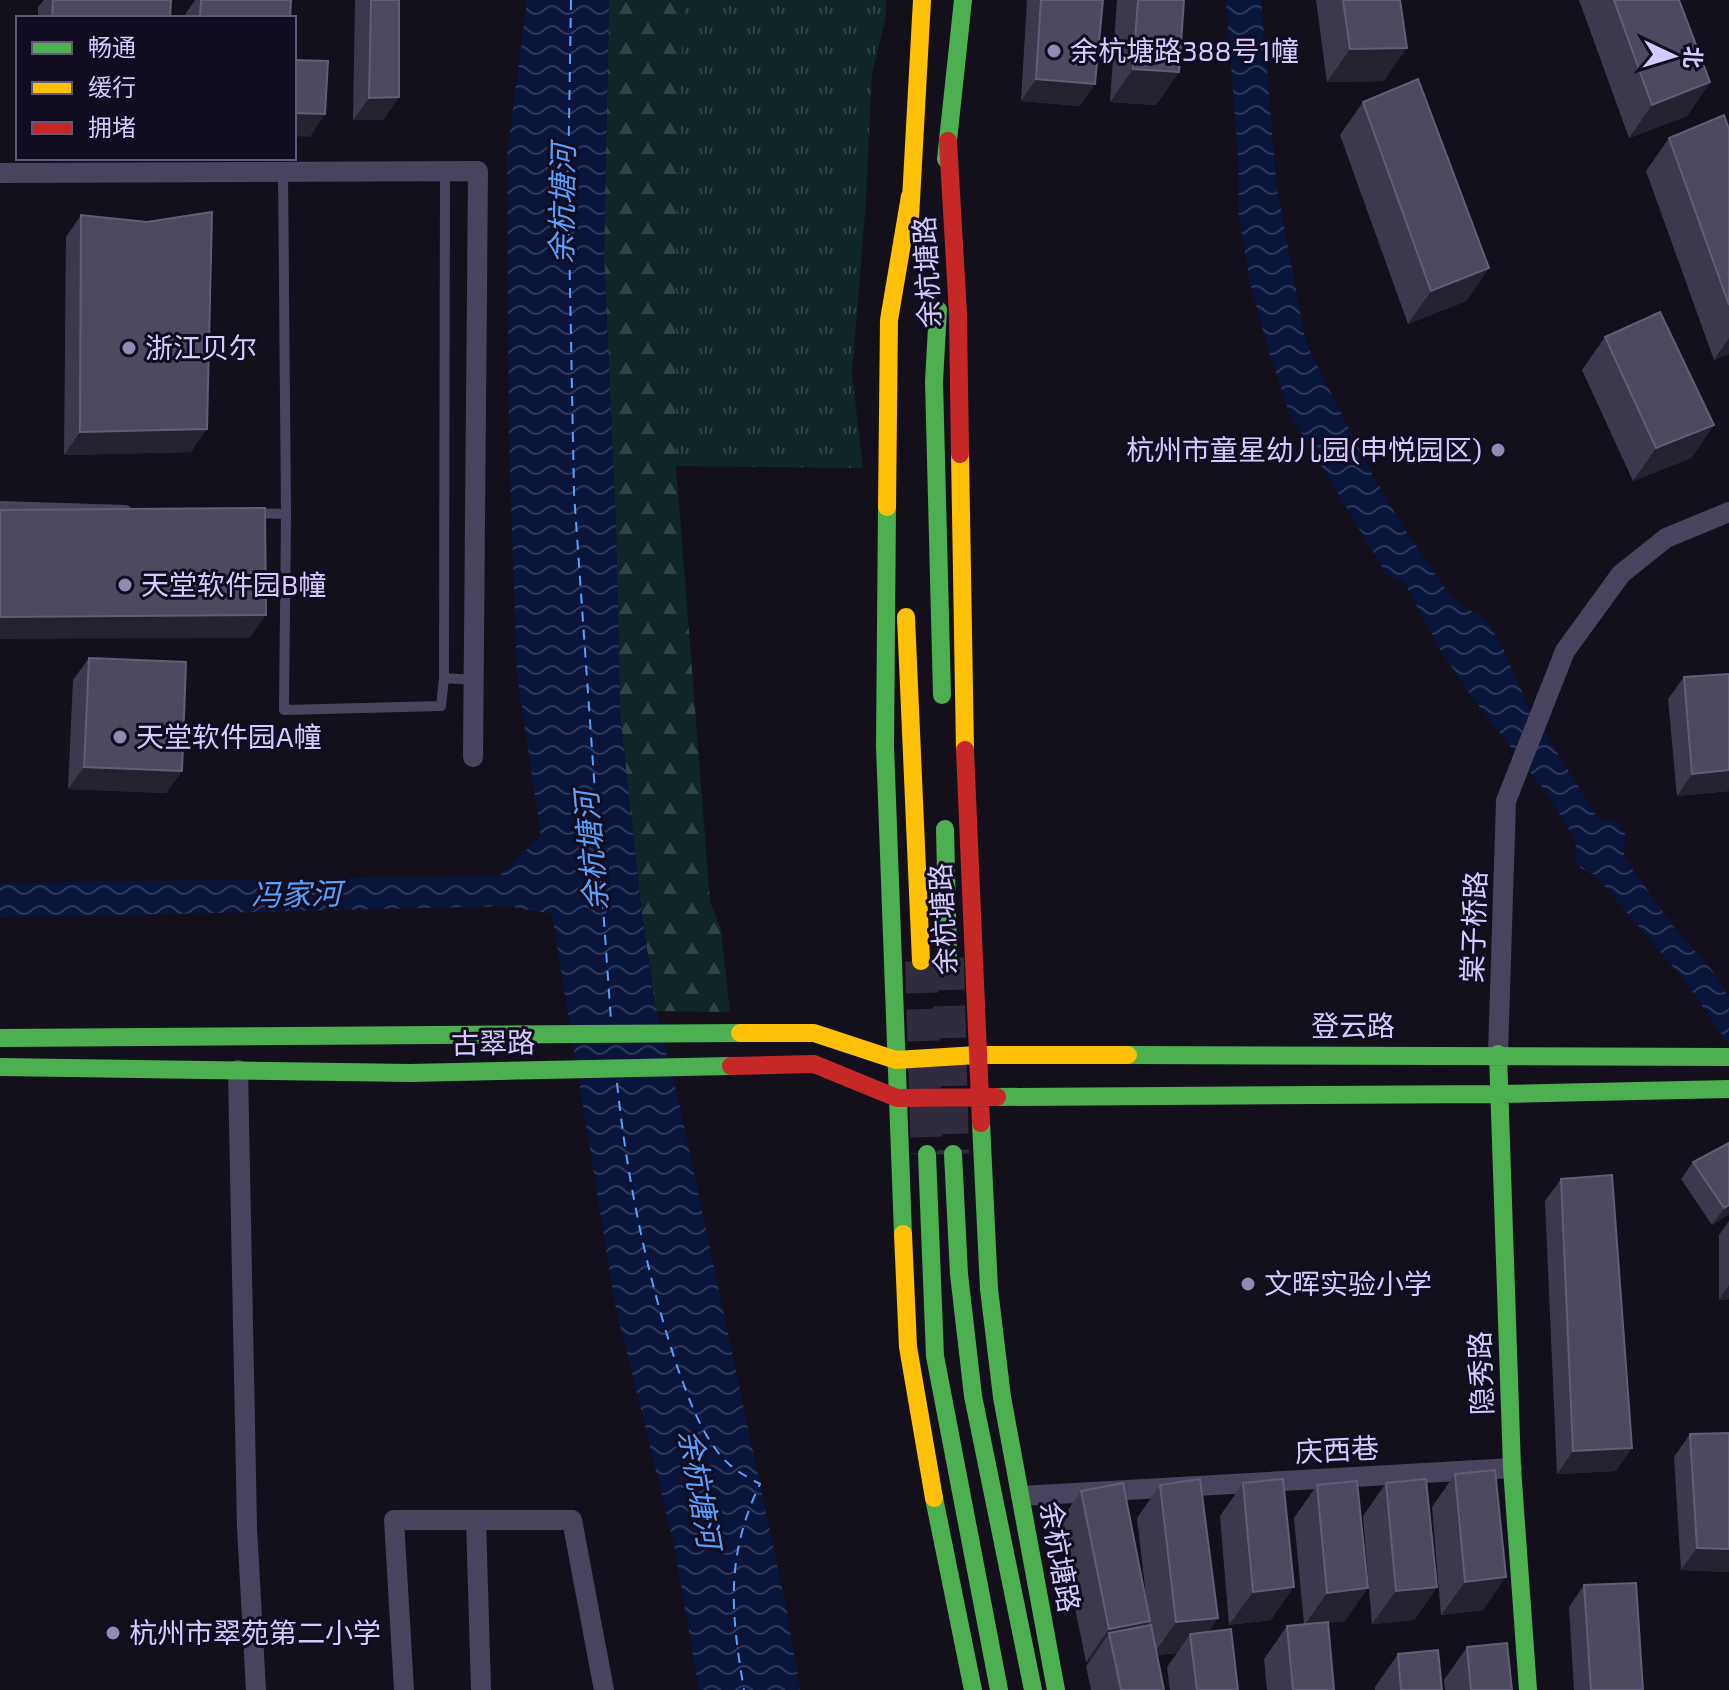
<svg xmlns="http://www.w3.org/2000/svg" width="1729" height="1690" viewBox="0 0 1729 1690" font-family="'Exo 2','Noto Sans SC',sans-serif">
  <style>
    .grass { fill: url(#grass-tufts) }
    .forest { fill: url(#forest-firs) }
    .water { fill: url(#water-waves) }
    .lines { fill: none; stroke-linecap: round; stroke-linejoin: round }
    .ferry { stroke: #59a0ff; stroke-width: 2; stroke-dasharray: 10 8; stroke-linecap: butt }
    .primary-tunnel { stroke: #302c3e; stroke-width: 32; stroke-dasharray: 32 16; stroke-linecap: butt }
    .lane { stroke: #48445d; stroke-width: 10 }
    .street { stroke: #48445d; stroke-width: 20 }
    .fast { stroke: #4caf50; stroke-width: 18 }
    .slow { stroke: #ffc107; stroke-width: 18 }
    .jam { stroke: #c62828; stroke-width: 18 }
    .wall { fill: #3d394c }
    .shaded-wall { fill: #252230 }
    .building { fill: #4d495f; stroke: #625d78; stroke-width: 2 }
    .poi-dot { fill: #928ab0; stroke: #110c20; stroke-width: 3 }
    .labels { text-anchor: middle; stroke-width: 6; stroke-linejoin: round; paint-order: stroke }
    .poi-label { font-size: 28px; fill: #d6cbff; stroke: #110c20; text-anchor: start }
    .street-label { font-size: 28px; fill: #d6cbff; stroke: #110c20 }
    .water-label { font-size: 30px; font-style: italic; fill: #59a0ff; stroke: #110c20 }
  </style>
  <defs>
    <pattern id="grass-tufts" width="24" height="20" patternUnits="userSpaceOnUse" patternTransform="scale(2)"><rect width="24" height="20" fill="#102528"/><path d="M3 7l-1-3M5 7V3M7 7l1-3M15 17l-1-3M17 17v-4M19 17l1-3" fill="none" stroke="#324348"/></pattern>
    <pattern id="forest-firs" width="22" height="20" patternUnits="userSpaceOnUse" patternTransform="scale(2)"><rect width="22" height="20" fill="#102528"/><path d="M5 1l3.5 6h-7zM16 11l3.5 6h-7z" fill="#324348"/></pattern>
    <pattern id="water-waves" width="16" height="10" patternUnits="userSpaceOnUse" patternTransform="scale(2)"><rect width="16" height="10" fill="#09153a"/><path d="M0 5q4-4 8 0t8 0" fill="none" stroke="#2c3658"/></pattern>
  </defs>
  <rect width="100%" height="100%" fill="#13101c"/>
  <path class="grass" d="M683,0H886V16L872,73L866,199L852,374L863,468L676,466L675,269Z"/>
  <path class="forest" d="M609,0H683L675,269L676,466L710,901L721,930L730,1012L656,1011L641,907L620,714L616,525L604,255Z"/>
  <path class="water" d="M527,0H609L604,255L616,525L620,714L641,907L653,997L680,1107L787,1612L800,1690H699L674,1544L615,1304L552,914L507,906L0,918V883L499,876L541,836L517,673L509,444L507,155Z
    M1226,0H1261L1277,189L1306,343L1367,465L1400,522L1449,594L1466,609L1481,615L1490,626L1503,648L1527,704L1598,818L1619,823L1625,834L1624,857L1673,926L1716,975L1729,998V1045L1685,981L1595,875L1581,868L1575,857L1576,841L1548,795L1475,701L1441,651L1404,582L1387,575L1289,412L1267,345L1250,282L1239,218L1238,154Z"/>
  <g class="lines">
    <path class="ferry" d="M571,0L568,185L574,493L611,1021
      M617,1083C627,1179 647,1277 678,1369C689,1399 700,1431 721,1456C732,1469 745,1476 760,1484C725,1557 731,1613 744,1690"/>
    <path class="primary-tunnel" d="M948,958L953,1154
      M921,961L927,1154"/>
    <path class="lane" d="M445,171L444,678L473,680
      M0,506L126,510
      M254,513L286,514L283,172
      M286,514L284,710L441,706L444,678"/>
    <path class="street" d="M0,173L478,171L473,757
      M1498,1054L1506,801L1565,651L1621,574L1666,538L1729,512
      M238,1070L247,1527L256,1690
      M1021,1496L1512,1468
      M476,1520L481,1690
      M404,1690L394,1520H572L604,1690"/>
    <path class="fast" d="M946,159L963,0
      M938,310L934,381L942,695
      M887,507L885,746L903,1234
      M945,829L948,958
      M0,1038L740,1033
      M1498,1054L1512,1468L1528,1690
      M1128,1055L1729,1057
      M0,1067L410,1073L731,1066
      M997,1097L1498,1094L1729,1089
      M981,1123L989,1289L1002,1397L1056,1690
      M927,1154L935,1356L999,1690
      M953,1154L959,1274L973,1396L1033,1690
      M934,1498L973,1690"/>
    <path class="slow" d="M910,218L922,0
      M960,454L965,750
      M887,507L889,320L910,196
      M906,617L921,961
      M740,1033H814L896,1060L977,1055H1128
      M903,1234L908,1347L934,1498"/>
    <path class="jam" d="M948,141L958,314L960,454
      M965,750L981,1123
      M731,1066L814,1064L897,1098L997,1097"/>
  </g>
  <path class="wall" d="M44,0H171L170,18H38V7Z
    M195,0H291L290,18H185L186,13Z
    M355,0H399V97L383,120H353Z
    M1027,0H1103L1080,106L1021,101Z
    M1117,0H1184L1179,72L1156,105L1110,102Z
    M1316,0H1400L1384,81L1327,82Z
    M1579,0H1679L1710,82L1687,116L1629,138Z
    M1363,102L1489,268L1466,301L1408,324L1340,135Z
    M1729,129V354L1714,360L1646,171L1669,138Z
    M81,215L191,452L64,455L66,237Z
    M1605,337L1714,425L1691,458L1633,481L1582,370Z
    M89,658L182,771L166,793L68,789L73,680Z
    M1729,674V791L1677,796L1668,699L1684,677Z
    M1729,1143V1214L1712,1225L1681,1179L1693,1162Z
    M1561,1179L1616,1471L1557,1474L1545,1201Z
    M1729,1221V1299L1719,1300V1235Z
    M1729,1433V1572L1681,1570L1674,1457L1690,1434Z
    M1455,1474L1483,1610L1441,1615L1432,1507Z
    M1243,1483L1271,1620L1229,1625L1220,1516Z
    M1386,1483L1437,1587L1414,1620L1372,1624L1363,1516Z
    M1160,1485L1218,1618L1208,1632L1238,1690H1170L1167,1667L1177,1653L1157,1655L1164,1690H1091L1086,1666L1090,1661L1086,1662L1058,1524L1081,1491L1148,1613L1137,1518Z
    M1317,1485L1345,1621L1328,1623L1334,1690H1267L1264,1659L1287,1626L1304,1624L1294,1518Z
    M1584,1585L1643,1690H1574L1569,1607Z
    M1467,1647L1512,1690H1445L1444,1680Z
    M1398,1654L1442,1690H1375V1687Z"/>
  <path class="shaded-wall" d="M1407,48L1384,81L1327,82L1350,49Z
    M1133,69L1179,72L1156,105L1110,102Z
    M1036,79L1095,84L1080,106L1021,101Z
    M1710,82L1687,116L1629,138L1652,105Z
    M399,97L383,120H353L369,98Z
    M294,113L325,114L310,137L294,136Z
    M1489,268L1466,301L1408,324L1431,291Z
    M1729,338V354L1714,360Z
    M1714,425L1691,458L1633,481L1656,448Z
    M207,429L191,452L64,455L80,432Z
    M266,615L250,638L0,639V617Z
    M84,767L182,771L166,793L68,789Z
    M1729,770V791L1677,796L1692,774Z
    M1729,1205V1214L1712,1225L1724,1208Z
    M1729,1285V1299L1719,1300Z
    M1632,1448L1616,1471L1557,1474L1573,1451Z
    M1697,1548L1729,1549V1572L1681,1570Z
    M1506,1577L1483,1610L1441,1615L1465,1582Z
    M1294,1587L1271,1620L1229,1625L1253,1592Z
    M1437,1587L1414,1620L1372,1624L1396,1591Z
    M1368,1588L1345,1621L1304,1626L1327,1593Z
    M1218,1618L1194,1651L1190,1634L1177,1653L1153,1655L1176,1622Z
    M1150,1621L1127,1654L1109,1633L1090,1661L1086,1662L1109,1629Z"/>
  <path class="building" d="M53,0H171L170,18H52Z
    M201,0H291L290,18H200Z
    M371,0H399V97L369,98Z
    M1041,0H1103L1095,84L1036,79Z
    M1138,0H1184L1179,72L1133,69Z
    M1343,0H1400L1407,48L1350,49Z
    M1614,0H1679L1710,82L1652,105Z
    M294,60L328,61L325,114L294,113Z
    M1418,79L1489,268L1431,291L1363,102Z
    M1724,115L1729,129V305L1669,138Z
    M212,212L207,429L80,432L81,215L147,222Z
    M1660,312L1714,425L1656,448L1605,337Z
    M265,508L266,615L0,617V510Z
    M89,658L186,662L182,771L84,767Z
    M1729,674V770L1692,774L1684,677Z
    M1729,1143V1205L1724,1208L1693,1162Z
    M1612,1175L1632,1448L1573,1451L1561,1179Z
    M1729,1433V1549L1697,1548L1690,1434Z
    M1495,1470L1506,1577L1465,1582L1455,1474Z
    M1200,1479L1218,1618L1176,1622L1160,1485Z
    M1283,1479L1294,1587L1253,1592L1243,1483Z
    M1426,1479L1437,1587L1396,1591L1386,1483Z
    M1357,1481L1368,1588L1327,1593L1317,1485Z
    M1123,1483L1150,1621L1109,1629L1081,1491Z
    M1636,1583L1643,1690H1591L1584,1585Z
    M1328,1622L1334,1690H1293L1287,1626Z
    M1151,1625L1164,1690H1121L1109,1633Z
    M1231,1629L1238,1690H1197L1190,1634Z
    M1507,1643L1512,1690H1471L1467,1647Z
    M1438,1650L1442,1690H1401L1398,1654Z"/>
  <g class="poi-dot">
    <circle cx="1054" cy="51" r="8"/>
    <circle cx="129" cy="348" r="8"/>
    <circle cx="1498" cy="450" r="8"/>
    <circle cx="125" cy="585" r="8"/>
    <circle cx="120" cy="737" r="8"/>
    <circle cx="1248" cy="1284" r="8"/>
    <circle cx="113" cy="1633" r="8"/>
  </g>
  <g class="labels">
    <g class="poi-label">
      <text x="1070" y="61">余杭塘路388号1幢</text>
      <text x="145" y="358">浙江贝尔</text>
      <text x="1482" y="460" text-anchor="end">杭州市童星幼儿园(申悦园区)</text>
      <text x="141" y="595">天堂软件园B幢</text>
      <text x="136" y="747">天堂软件园A幢</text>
      <text x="1264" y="1294">文晖实验小学</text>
      <text x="129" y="1643">杭州市翠苑第二小学</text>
    </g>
    <g class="street-label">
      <text transform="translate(927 272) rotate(-93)" y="10">余杭塘路</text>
      <text transform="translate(943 919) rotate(-93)" y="10">余杭塘路</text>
      <text transform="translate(1474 927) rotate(-88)" y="10">棠子桥路</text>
      <text x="1353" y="1036">登云路</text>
      <text transform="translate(493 1043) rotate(-1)" y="10">古翠路</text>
      <text transform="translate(1481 1373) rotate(-92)" y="10">隐秀路</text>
      <text transform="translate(1337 1450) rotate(-3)" y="10">庆西巷</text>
      <text transform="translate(1060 1557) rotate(80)" y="10">余杭塘路</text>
    </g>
    <g class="water-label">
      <text transform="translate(563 204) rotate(-89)" y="10">余杭塘河</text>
      <text transform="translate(592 851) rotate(-95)" y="10">余杭塘河</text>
      <text transform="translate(296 895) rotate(-1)" y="10">冯家河</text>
      <text transform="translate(699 1489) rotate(80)" y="10">余杭塘河</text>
    </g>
  </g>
  <rect x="16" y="16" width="280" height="144" fill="#110c20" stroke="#605879" stroke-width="2"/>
  <rect x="32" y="42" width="40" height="12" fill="#4caf50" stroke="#605879" stroke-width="2"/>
  <text x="88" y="56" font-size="24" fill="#d6cbff">畅通</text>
  <rect x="32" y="82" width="40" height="12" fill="#ffc107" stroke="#605879" stroke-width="2"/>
  <text x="88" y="96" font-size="24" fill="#d6cbff">缓行</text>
  <rect x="32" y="122" width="40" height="12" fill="#c62828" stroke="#605879" stroke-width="2"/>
  <text x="88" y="136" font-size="24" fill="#d6cbff">拥堵</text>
  <g transform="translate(1673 56) rotate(94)" stroke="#110c20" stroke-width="6" paint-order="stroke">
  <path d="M0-6L14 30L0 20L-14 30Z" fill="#d6cbff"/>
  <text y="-12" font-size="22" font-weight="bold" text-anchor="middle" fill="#d6cbff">北</text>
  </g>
</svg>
